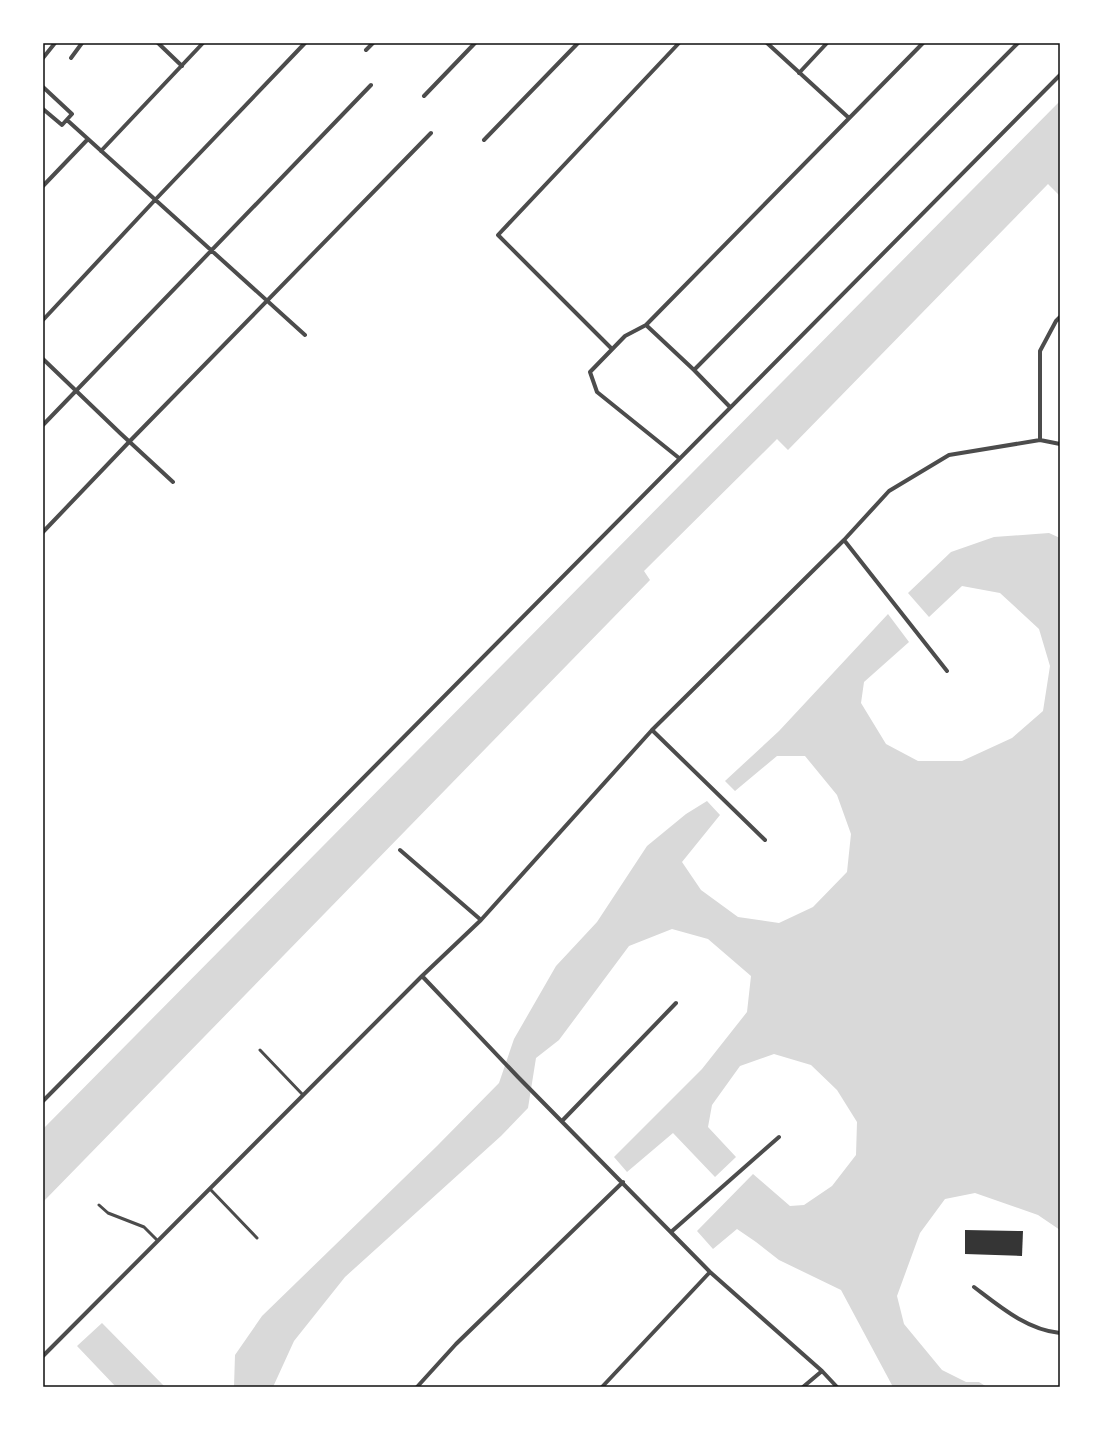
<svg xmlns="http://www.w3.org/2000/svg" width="1103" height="1430" viewBox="0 0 1103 1430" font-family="'Zilla Slab',serif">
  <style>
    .water { fill: #d9d9d9 }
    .building { fill: #353535 }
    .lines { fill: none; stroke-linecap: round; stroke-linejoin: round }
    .service { stroke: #4c4c4c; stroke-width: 3 }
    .minor { stroke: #4c4c4c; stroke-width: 4 }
    .neatline { fill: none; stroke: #111; stroke-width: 1.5 }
  </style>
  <rect width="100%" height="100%" fill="#fff"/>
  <path class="water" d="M1060,101V196L1048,184L788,450L777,439L644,571L650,580L43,1202V1129Z
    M1049,533L1060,538V1230L1038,1215L975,1193L945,1199L920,1233L897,1296L904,1324L942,1370L966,1382H979L987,1387H893L841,1290L779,1260L756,1242L737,1229L713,1249L697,1231L753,1174L790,1206L804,1205L832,1186L856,1155L857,1122L837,1090L811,1065L774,1054L740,1066L712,1105L708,1127L736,1157L715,1177L673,1133L627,1172L614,1157L702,1069L747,1012L751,976L708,939L672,929L629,946L559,1040L536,1058L528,1108L501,1136L345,1277L294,1341L273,1387H234L235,1355L262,1316L437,1146L499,1083L514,1039L556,966L597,922L647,846L686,814L707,801L720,815L682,862L701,890L738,917L779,923L813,907L847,872L851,834L837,795L805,756H777L735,791L725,781L779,731L888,614L909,642L864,682L861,703L886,744L918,761H962L1012,738L1043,711L1050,666L1039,629L1000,593L962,586L929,617L908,593L951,552L994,537Z
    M102,1323L165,1387H116L77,1346Z"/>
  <path class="building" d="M965,1230L1023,1231L1022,1256L965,1254Z"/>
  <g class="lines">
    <path class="service" d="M260,1050L303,1095
      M210,1189L257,1238
      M99,1205L108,1213L144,1227L157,1240"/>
    <path class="minor" d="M158,43L182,66
      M767,43L849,118
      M366,50L373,43
      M43,58L55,43
      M71,58L82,43
      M799,73L827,43
      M43,87L72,114L62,125L43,109
      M424,96L475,43
      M67,120L305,335
      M484,140L578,43
      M101,151L203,43
      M43,186L88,139
      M43,320L155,200L305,43
      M646,325L923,43
      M612,349L498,235L679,43
      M43,359L120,433L173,482
      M694,370L1018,43
      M43,425L371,85
      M1040,440V351L1056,321L1060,317
      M679,458L597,392L590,372L625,336L646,325L694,370L730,407
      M43,532L129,442L431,133
      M844,540L947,671
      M652,730L765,840
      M400,850L481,920
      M422,976L518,1077L710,1272L822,1371L837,1387
      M43,1101L1060,75
      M562,1121L676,1003
      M671,1232L779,1137
      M974,1287C999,1306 1027,1330 1060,1333
      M43,1356L422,976L481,920L652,730L844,540L889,491L949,455L1040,440L1060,444
      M417,1387L456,1344L623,1182
      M602,1387L710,1272
      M803,1387L822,1371"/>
  </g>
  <rect width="1103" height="1430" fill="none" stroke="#ffffff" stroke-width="88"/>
  <rect x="44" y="44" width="1015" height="1342" class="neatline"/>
</svg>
